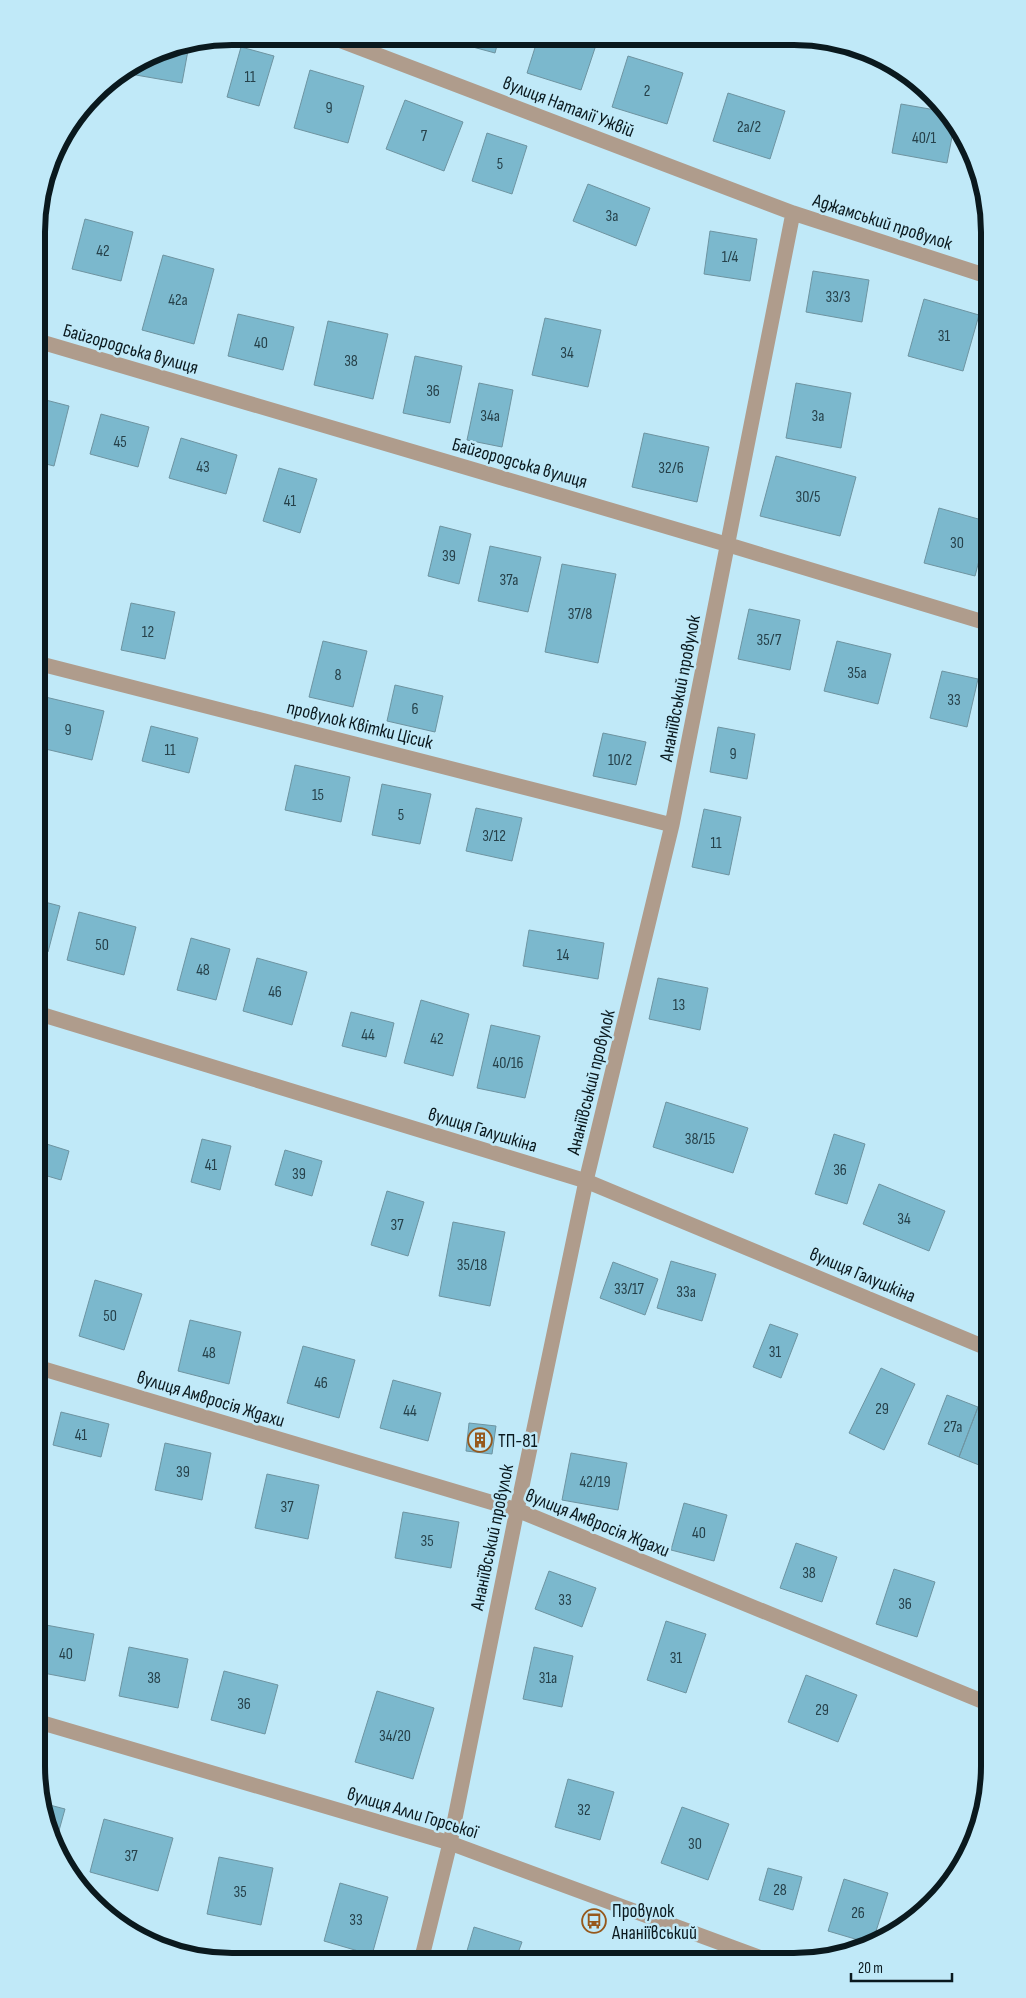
<svg xmlns="http://www.w3.org/2000/svg" width="1026" height="1998" viewBox="0 0 1026 1998" font-family="'Sofia Sans Condensed',sans-serif">
  <style>
    .building { fill: #7bb8cd; stroke: #6e94a1 }
    .lines { fill: none; stroke-linecap: round; stroke-linejoin: round }
    .minor { stroke: #af9c8c; stroke-width: 15 }
    .labels { text-anchor: middle; stroke-width: 5; stroke-linejoin: round; paint-order: stroke }
    .number-label { font-size: 16px; fill: #26414a }
    .street-label { font-size: 19px; fill: #0a191e; stroke: #c0e9f8 }
    .poi-label { font-size: 19px; fill: #0a191e; stroke: #c0e9f8; text-anchor: start }
    .rim { fill: none; stroke: #0a191e; stroke-width: 6 }
  </style>
  <rect width="100%" height="100%" fill="#c0e9f8"/>
  <path class="building" d="M459,38H499L495,53L458,43Z
    M538,38L598,39L581,90L527,73Z
    M189,45L182,83L130,74L131,68L157,51Z
    M241,47L274,56L259,106L227,97Z
    M628,56L683,73L667,124L612,107Z
    M310,70L364,86L348,143L294,128Z
    M728,93L785,111L770,159L713,141Z
    M405,100L463,122L444,171L386,149Z
    M901,104L947,112L955,121L947,163L892,153Z
    M487,133L527,146L512,194L472,181Z
    M588,184L650,208L636,246L573,221Z
    M987,216L990,232V247L981,245Z
    M85,219L133,232L121,281L72,269Z
    M710,231L757,239L750,281L704,274Z
    M38,232L46,234L38,264Z
    M163,255L214,269L194,344L142,330Z
    M813,271L869,280L862,322L806,312Z
    M924,299L979,315L963,371L908,356Z
    M238,314L294,327L283,370L228,356Z
    M545,318L601,330L588,387L532,375Z
    M328,321L388,334L373,399L314,385Z
    M415,356L462,366L450,423L403,413Z
    M479,383L513,390L502,447L467,440Z
    M796,383L851,393L841,448L786,438Z
    M38,398L69,406L54,466L38,462Z
    M101,414L149,427L138,467L90,454Z
    M644,433L709,447L697,502L632,487Z
    M181,438L237,455L226,494L169,478Z
    M776,456L856,477L840,536L760,516Z
    M279,468L317,479L300,533L263,521Z
    M939,508L989,522L975,576L924,563Z
    M440,526L471,534L459,584L428,576Z
    M490,546L541,557L528,612L478,601Z
    M562,564L616,574L598,663L545,652Z
    M131,603L175,612L165,659L121,650Z
    M749,609L800,620L790,670L738,659Z
    M323,641L367,651L353,707L309,697Z
    M837,641L891,654L878,704L824,691Z
    M942,671L978,679L967,727L930,718Z
    M395,685L443,696L435,732L387,721Z
    M37,695L104,711L92,760L37,747Z
    M151,726L198,738L189,773L142,761Z
    M718,727L755,734L747,779L710,772Z
    M603,733L646,742L636,785L593,776Z
    M295,765L350,777L341,822L285,810Z
    M382,784L431,794L420,844L372,835Z
    M476,808L522,818L512,861L466,851Z
    M704,809L741,817L729,875L692,867Z
    M37,900L60,906L48,952L37,950Z
    M79,912L136,927L124,975L67,960Z
    M529,930L604,943L598,979L523,966Z
    M191,938L230,949L216,1000L177,990Z
    M257,958L307,972L292,1025L243,1011Z
    M658,978L708,988L700,1030L649,1019Z
    M421,1000L469,1014L453,1076L404,1063Z
    M351,1012L394,1023L386,1057L342,1046Z
    M491,1025L540,1036L525,1098L477,1088Z
    M666,1102L748,1128L733,1173L653,1147Z
    M834,1134L865,1144L847,1204L815,1194Z
    M202,1139L231,1146L220,1190L191,1182Z
    M37,1141L69,1151L61,1180L37,1173Z
    M285,1150L322,1161L312,1196L275,1185Z
    M879,1184L945,1211L929,1251L863,1224Z
    M387,1191L424,1202L408,1256L371,1245Z
    M453,1222L505,1232L490,1306L439,1296Z
    M671,1261L716,1274L702,1321L657,1308Z
    M613,1262L658,1279L645,1315L600,1298Z
    M95,1280L142,1294L124,1350L79,1336Z
    M190,1320L241,1332L229,1384L178,1371Z
    M770,1324L798,1334L781,1378L753,1367Z
    M303,1346L355,1360L339,1418L287,1403Z
    M881,1368L915,1384L884,1450L849,1433Z
    M393,1380L441,1393L428,1441L380,1428Z
    M947,1395L978,1407L959,1457L928,1444Z
    M978,1407L989,1412V1469L959,1457Z
    M61,1412L109,1424L101,1457L53,1445Z
    M469,1423L496,1426L492,1454L466,1451Z
    M165,1443L211,1453L202,1500L155,1490Z
    M571,1453L627,1463L618,1510L562,1500Z
    M267,1474L319,1485L308,1539L255,1528Z
    M684,1503L727,1515L714,1561L671,1550Z
    M403,1512L459,1522L451,1568L395,1558Z
    M796,1543L837,1557L822,1602L780,1588Z
    M894,1569L935,1582L917,1637L876,1624Z
    M549,1571L596,1588L582,1627L535,1609Z
    M666,1621L706,1634L686,1693L647,1680Z
    M46,1625L94,1634L85,1681L38,1672Z
    M129,1647L188,1659L178,1708L119,1696Z
    M534,1647L573,1656L562,1707L523,1699Z
    M224,1671L278,1685L265,1734L211,1720Z
    M806,1675L857,1695L838,1742L788,1722Z
    M377,1691L434,1708L413,1779L355,1762Z
    M568,1779L614,1792L600,1840L555,1827Z
    M42,1803L65,1809L55,1845L47,1829Z
    M682,1807L729,1824L708,1880L661,1863Z
    M104,1819L173,1838L158,1891L90,1872Z
    M219,1857L273,1868L261,1925L207,1914Z
    M768,1868L802,1877L793,1910L759,1900Z
    M844,1879L888,1893L872,1944L828,1931Z
    M340,1883L388,1897L372,1955L324,1941Z
    M474,1927L522,1942L515,1961H464Z"/>
  <g class="lines">
    <path class="minor" d="M331,37L793,213L990,277
      M38,341L729,545L990,624
      M37,663L672,825
      M37,1013L586,1181L989,1349
      M37,1367L517,1510L989,1704
      M36,1721L450,1843L772,1962
      M421,1961L450,1843L517,1510L586,1181L672,825L793,213"/>
  </g>
  <defs>
    <g id="building-ring" transform="scale(1.25)"><circle r="9.5" fill="#c0e9f8" stroke="#96581c" stroke-width="1.5"/><path d="M-4-6H4V6H1V3H-1V6H-4ZM-2.5-4.3h1.7v1.8h-1.7ZM.8-4.3h1.7v1.8H.8ZM-2.5-1h1.7V.8h-1.7ZM.8-1h1.7V.8H.8Z" fill="#96581c"/></g>
    <g id="bus-ring" transform="scale(1.25)"><circle r="9.5" fill="#c0e9f8" stroke="#96581c" stroke-width="1.5"/><path d="M-5-6H5V4H4V6H2V4H-2V6H-4V4H-5ZM-3.5-4V0h7V-4ZM-3.5 1.2v1.5H-2V1.2ZM2 1.2v1.5H3.5V1.2Z" fill="#96581c"/></g>
  </defs>
  <g fill-rule="evenodd">
    <use href="#building-ring" x="480" y="1440"/>
    <use href="#bus-ring" x="594" y="1921"/>
  </g>
  <g class="labels">
    <g class="number-label">
      <text x="250" y="82">11</text>
      <text x="647" y="96">2</text>
      <text x="329" y="113">9</text>
      <text x="749" y="132">2а/2</text>
      <text x="424" y="141">7</text>
      <text x="924" y="143">40/1</text>
      <text x="500" y="169">5</text>
      <text x="612" y="221">3а</text>
      <text x="103" y="256">42</text>
      <text x="730" y="262">1/4</text>
      <text x="838" y="302">33/3</text>
      <text x="178" y="305">42а</text>
      <text x="944" y="341">31</text>
      <text x="261" y="348">40</text>
      <text x="567" y="358">34</text>
      <text x="351" y="366">38</text>
      <text x="433" y="396">36</text>
      <text x="490" y="421">34а</text>
      <text x="818" y="421">3а</text>
      <text x="120" y="447">45</text>
      <text x="203" y="472">43</text>
      <text x="671" y="473">32/6</text>
      <text x="808" y="502">30/5</text>
      <text x="290" y="506">41</text>
      <text x="957" y="548">30</text>
      <text x="449" y="561">39</text>
      <text x="509" y="585">37а</text>
      <text x="580" y="619">37/8</text>
      <text x="148" y="637">12</text>
      <text x="769" y="645">35/7</text>
      <text x="857" y="678">35а</text>
      <text x="338" y="680">8</text>
      <text x="954" y="705">33</text>
      <text x="415" y="714">6</text>
      <text x="68" y="735">9</text>
      <text x="170" y="755">11</text>
      <text x="733" y="759">9</text>
      <text x="620" y="765">10/2</text>
      <text x="318" y="800">15</text>
      <text x="401" y="820">5</text>
      <text x="494" y="841">3/12</text>
      <text x="716" y="848">11</text>
      <text x="102" y="950">50</text>
      <text x="563" y="960">14</text>
      <text x="203" y="975">48</text>
      <text x="275" y="997">46</text>
      <text x="679" y="1010">13</text>
      <text x="368" y="1040">44</text>
      <text x="437" y="1044">42</text>
      <text x="508" y="1068">40/16</text>
      <text x="700" y="1144">38/15</text>
      <text x="211" y="1170">41</text>
      <text x="840" y="1175">36</text>
      <text x="299" y="1179">39</text>
      <text x="904" y="1224">34</text>
      <text x="397" y="1230">37</text>
      <text x="472" y="1270">35/18</text>
      <text x="629" y="1294">33/17</text>
      <text x="686" y="1297">33а</text>
      <text x="110" y="1321">50</text>
      <text x="775" y="1357">31</text>
      <text x="209" y="1358">48</text>
      <text x="321" y="1388">46</text>
      <text x="882" y="1414">29</text>
      <text x="410" y="1416">44</text>
      <text x="953" y="1432">27а</text>
      <text x="81" y="1440">41</text>
      <text x="183" y="1477">39</text>
      <text x="595" y="1487">42/19</text>
      <text x="287" y="1512">37</text>
      <text x="699" y="1538">40</text>
      <text x="427" y="1546">35</text>
      <text x="809" y="1578">38</text>
      <text x="565" y="1605">33</text>
      <text x="905" y="1609">36</text>
      <text x="66" y="1659">40</text>
      <text x="676" y="1663">31</text>
      <text x="154" y="1683">38</text>
      <text x="548" y="1683">31а</text>
      <text x="244" y="1709">36</text>
      <text x="822" y="1715">29</text>
      <text x="395" y="1741">34/20</text>
      <text x="584" y="1815">32</text>
      <text x="695" y="1849">30</text>
      <text x="131" y="1861">37</text>
      <text x="780" y="1895">28</text>
      <text x="240" y="1897">35</text>
      <text x="858" y="1918">26</text>
      <text x="356" y="1925">33</text>
    </g>
    <g class="street-label">
      <text transform="translate(569 106) rotate(21)" y="7">вулиця Наталії Ужвій</text>
      <text transform="translate(883 221) rotate(18)" y="7">Аджамський провулок</text>
      <text transform="translate(131 348) rotate(16)" y="7">Байгородська вулиця</text>
      <text transform="translate(520 462) rotate(16)" y="7">Байгородська вулиця</text>
      <text transform="translate(679 688) rotate(-79)" y="7">Ананіївський провулок</text>
      <text transform="translate(360 724) rotate(14)" y="7">провулок Квітки Цісик</text>
      <text transform="translate(590 1082) rotate(-76)" y="7">Ананіївський провулок</text>
      <text transform="translate(483 1129) rotate(17)" y="7">вулиця Галушкіна</text>
      <text transform="translate(863 1274) rotate(23)" y="7">вулиця Галушкіна</text>
      <text transform="translate(211 1398) rotate(17)" y="7">вулиця Амвросія Ждахи</text>
      <text transform="translate(598 1522) rotate(22)" y="7">вулиця Амвросія Ждахи</text>
      <text transform="translate(491 1537) rotate(-78)" y="7">Ананіївський провулок</text>
      <text transform="translate(413 1812) rotate(17)" y="7">вулиця Алли Горської</text>
    </g>
    <g class="poi-label">
      <text x="498" y="1447">ТП-81</text>
      <text x="612" y="1917">Провулок<tspan x="612" dy="22">Ананіївський</tspan></text>
    </g>
  </g>
  <path d="M0 0H1026V1998H0ZM232 45H794A187 187 0 0 1 981 232V1766A187 187 0 0 1 794 1953H232A187 187 0 0 1 45 1766V232A187 187 0 0 1 232 45Z" fill="#c0e9f8" fill-rule="evenodd"/>
  <path class="rim" d="M232 45H794A187 187 0 0 1 981 232V1766A187 187 0 0 1 794 1953H232A187 187 0 0 1 45 1766V232A187 187 0 0 1 232 45Z"/>
  <path d="M851 1973v8h101v-8" fill="none" stroke="#0a191e" stroke-width="2.5"/>
  <text x="858" y="1973" font-size="15" fill="#0a191e" stroke="#c0e9f8" stroke-width="4" paint-order="stroke">20 m</text>
</svg>
